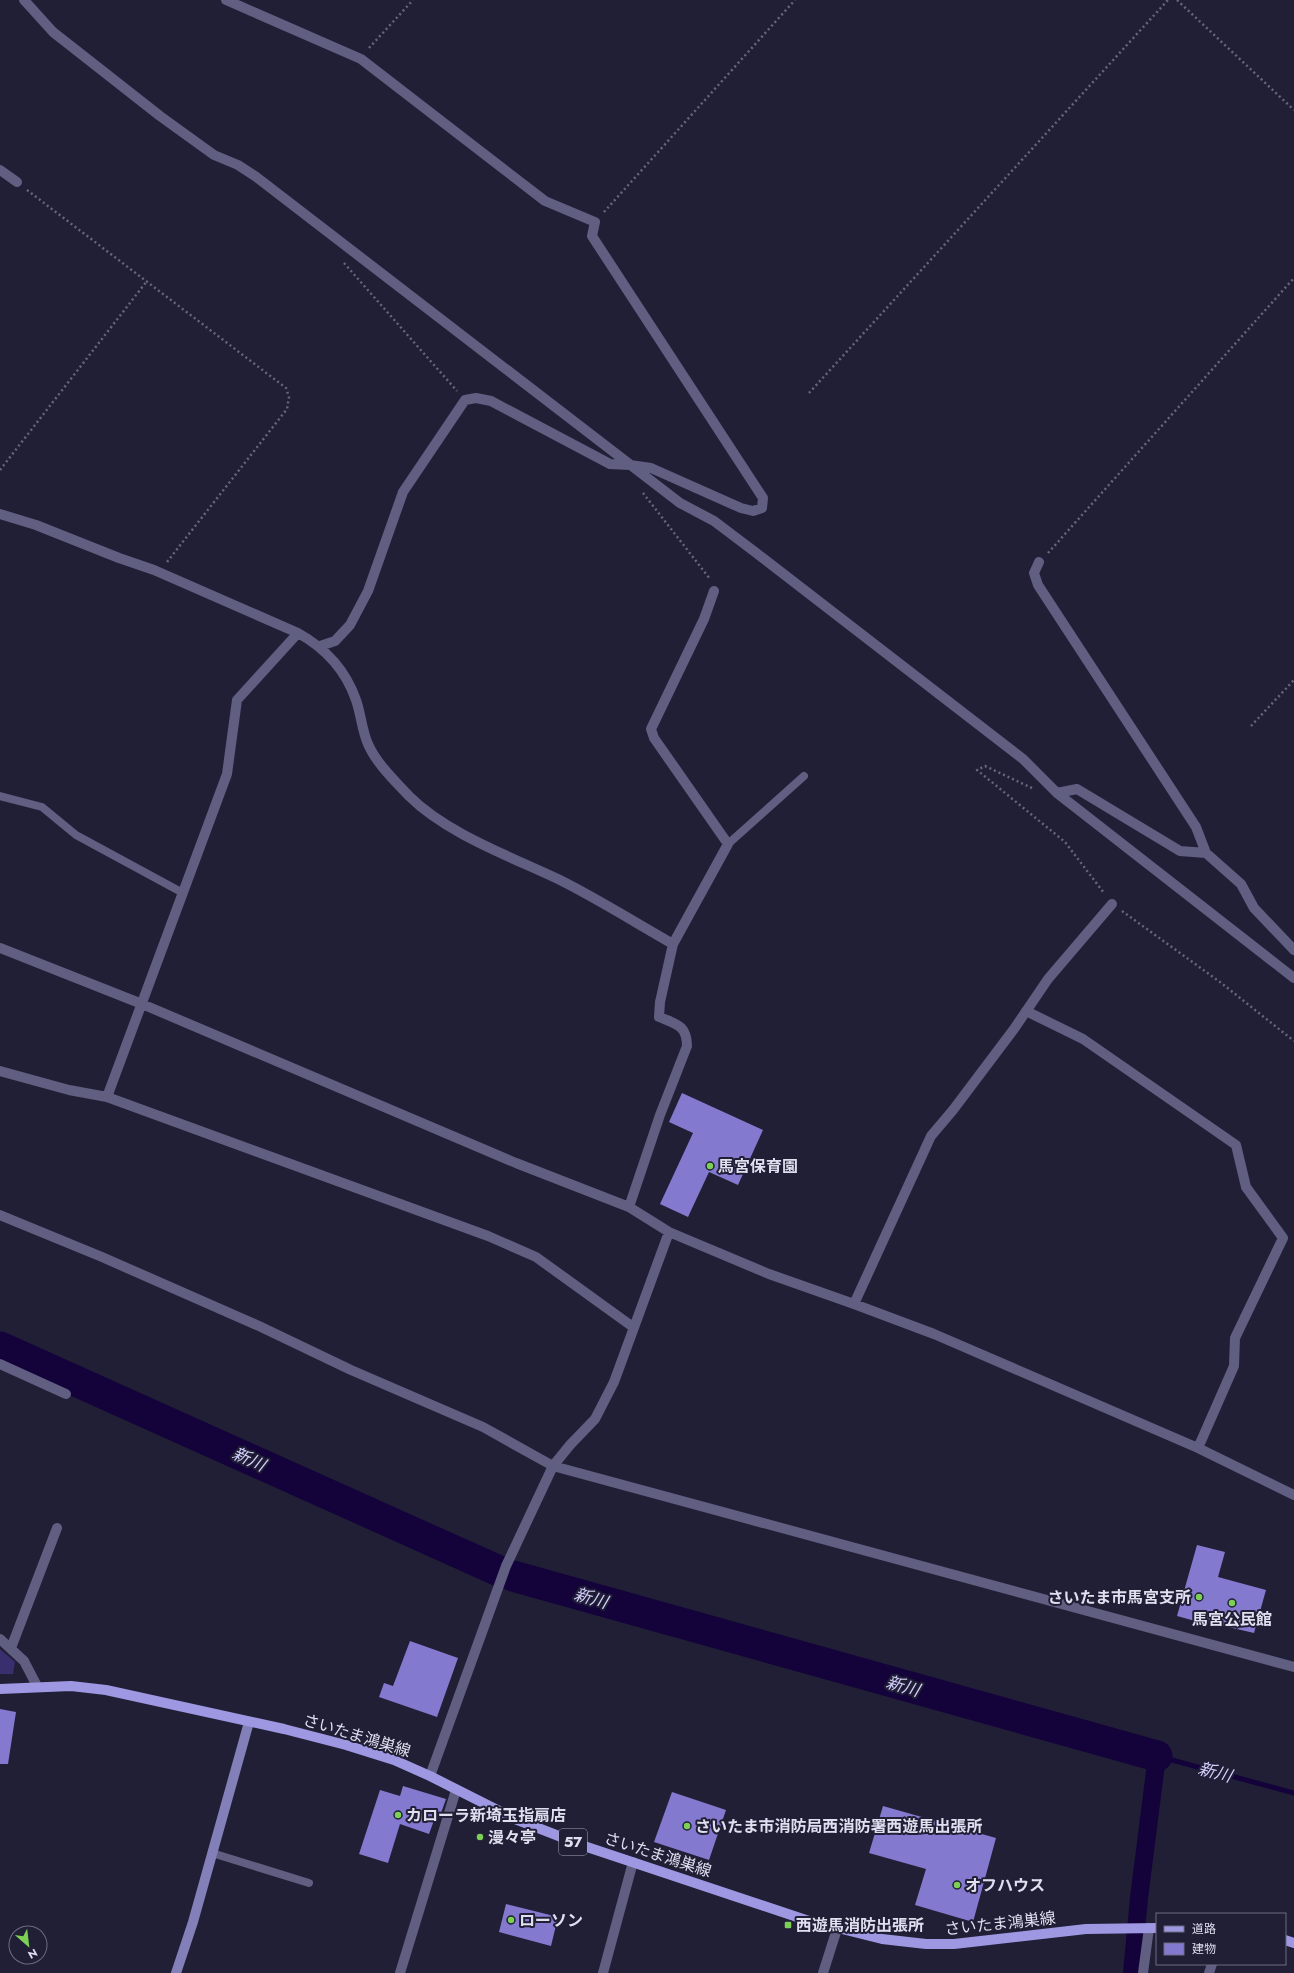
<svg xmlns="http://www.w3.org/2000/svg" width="1294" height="1973" viewBox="0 0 1294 1973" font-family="Jost,'Noto Sans JP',sans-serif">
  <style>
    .green { fill: #392e6e }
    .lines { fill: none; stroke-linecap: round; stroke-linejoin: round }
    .stream { stroke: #14023b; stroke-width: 5 }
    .canal { stroke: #14023b; stroke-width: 18 }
    .river { stroke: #14023b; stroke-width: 31 }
    .building { fill: #837acf }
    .path { stroke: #67667b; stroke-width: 2.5; stroke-dasharray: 2 3; stroke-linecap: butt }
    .lane { stroke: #605e81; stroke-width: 8 }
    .street { stroke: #605e81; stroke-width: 10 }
    .secondary { stroke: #837fb8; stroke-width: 10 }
    .primary { stroke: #9e98e2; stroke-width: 10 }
    .poi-dot { fill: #7cd155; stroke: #211f36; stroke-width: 1.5 }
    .labels { text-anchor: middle; stroke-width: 4; stroke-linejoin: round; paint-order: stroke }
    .shield { fill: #211f36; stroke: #a6a5b8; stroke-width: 1 }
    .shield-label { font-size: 15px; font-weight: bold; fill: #dfdfef }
    .poi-label { font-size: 16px; font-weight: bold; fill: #dfdfef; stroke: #211f36; text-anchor: start }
    .street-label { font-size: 16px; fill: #dfdfef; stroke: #211f36 }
    .water-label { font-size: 17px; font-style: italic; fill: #d2d0fd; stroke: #211f36 }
  </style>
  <rect width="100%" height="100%" fill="#211f36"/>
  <path class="green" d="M0,1649L15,1662L13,1674H0Z"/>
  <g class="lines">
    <path class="stream" d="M1157,1756L1294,1793"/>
    <path class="canal" d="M1132,1973L1139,1898L1157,1756"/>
    <path class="river" d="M0,1347L499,1571
      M513,1576L1157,1756"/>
  </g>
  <path class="building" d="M682,1093L763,1130L738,1185L709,1172L688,1217L660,1204L693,1133L669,1122Z
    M1197,1545L1225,1552L1218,1577L1266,1590L1254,1633L1207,1622L1206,1624L1177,1616Z
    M410,1641L458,1658L437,1717L379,1697L384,1683L393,1686Z
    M0,1709L16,1712L8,1764H0Z
    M403,1786L446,1799L440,1816L436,1815L429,1834L400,1824L388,1863L359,1854L380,1790L400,1796Z
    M672,1792L726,1810L709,1860L654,1842Z
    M883,1806L996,1838L973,1922L915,1905L926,1869L869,1853Z
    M506,1904L558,1917L551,1946L499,1932Z"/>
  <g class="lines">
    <path class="path" d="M1177,0L1294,110
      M369,48L413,0
      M27,190L286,388L289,397L287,409L167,562
      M604,212L795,0
      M344,263L457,391
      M809,393L1168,0
      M0,470L147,281
      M643,493L710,579
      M1048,553L1294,278
      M1251,726L1294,680
      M1032,788L985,766L977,770L1065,842L1104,893
      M1122,911L1220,982L1294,1041"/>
    <path class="lane" d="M0,796L42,807L76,835L183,893
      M728,844L804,776
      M212,1853L309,1883"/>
    <path class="street" d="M24,0L53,32L160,116L214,155L238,165L255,176L680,503L714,521L755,552L1023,759L1057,793L1294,978
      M226,0L361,59L545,201L595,222L592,236L763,498L762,508L753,511L741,508L651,468L630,465L610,464L491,401L476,398L465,400L403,492L368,591L350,625L335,641L320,646
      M0,170L17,182
      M0,514L36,525L119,558L154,570L298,633L237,700L227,774L107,1097
      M1039,562L1034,573L1038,585L1196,827L1206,853L1241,884L1254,908L1294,950
      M298,633C325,648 346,671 356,700C361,714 362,731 368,744C376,763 395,781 409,796C447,834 512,857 560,880C598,899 636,923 673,944L660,1002L659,1017C676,1024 687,1025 687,1046L660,1115L629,1207
      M1057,793L1077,789L1180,851L1206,853
      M673,944L728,844L654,738L651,729L704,619L714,591
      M0,948L142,1004L516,1163L629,1207L669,1232L769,1274L854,1304L934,1334L1198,1448L1294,1495
      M1026,1011L1083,1039L1236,1145L1246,1187L1283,1238L1235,1338L1234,1366L1198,1448
      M0,1071L69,1090L107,1097L488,1236L536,1257L633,1327
      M0,1215L102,1257L259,1326L351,1370L483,1427L553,1466L1294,1667
      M854,1304L931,1136L953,1110L1014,1029L1048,979L1112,904
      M0,1364L66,1394
      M0,1639L24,1661L37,1686
      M11,1648L57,1528
      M430,1776L506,1566L553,1466L570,1445L595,1419L614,1382L669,1232
      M400,1973L456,1790
      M603,1973L633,1862
      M823,1973L837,1929
      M1143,1973L1149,1928
      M1209,1973L1212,1964"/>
    <path class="secondary" d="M176,1973L193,1922L249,1722"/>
    <path class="primary" d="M0,1689L71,1686L106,1690L284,1729L346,1745L394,1760L430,1776L515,1819L587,1847L806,1920L882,1939L926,1944H954L1086,1929L1157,1928
      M1285,1940L1294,1943"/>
  </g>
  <g class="poi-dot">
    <circle cx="710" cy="1166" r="4"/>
    <circle cx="1199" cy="1597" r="4"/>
    <circle cx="1232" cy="1603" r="4"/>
    <circle cx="398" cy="1815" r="4"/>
    <circle cx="687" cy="1826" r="4"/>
    <circle cx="480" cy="1837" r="4"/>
    <circle cx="957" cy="1885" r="4"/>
    <circle cx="511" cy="1920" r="4"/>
    <rect x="784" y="1921" width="8" height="8" rx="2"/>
  </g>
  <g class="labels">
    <rect class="shield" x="559" y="1829" width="28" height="26" rx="3"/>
    <g class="shield-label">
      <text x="573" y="1847">57</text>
    </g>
    <g class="poi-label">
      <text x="718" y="1172">馬宮保育園</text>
      <text x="1191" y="1603" text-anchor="end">さいたま市馬宮支所</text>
      <text x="1232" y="1625" text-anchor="middle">馬宮公民館</text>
      <text x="406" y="1821">カローラ新埼玉指扇店</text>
      <text x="695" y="1832">さいたま市消防局西消防署西遊馬出張所</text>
      <text x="488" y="1843">漫々亭</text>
      <text x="965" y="1891">オフハウス</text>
      <text x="519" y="1926">ローソン</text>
      <text x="796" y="1931">西遊馬消防出張所</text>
    </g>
    <g class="street-label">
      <text transform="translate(357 1735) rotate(17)" y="6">さいたま鴻巣線</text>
      <text transform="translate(658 1854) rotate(18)" y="6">さいたま鴻巣線</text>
      <text transform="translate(1000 1923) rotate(-6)" y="6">さいたま鴻巣線</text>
    </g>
    <g class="water-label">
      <text transform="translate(249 1459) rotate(24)" y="6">新川</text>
      <text transform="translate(591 1598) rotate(16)" y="6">新川</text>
      <text transform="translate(903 1686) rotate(16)" y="6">新川</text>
      <text transform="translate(1215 1772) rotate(15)" y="6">新川</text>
    </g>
  </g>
  <rect x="1156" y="1913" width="130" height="52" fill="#211f36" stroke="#6d6c80"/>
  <rect x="1164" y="1926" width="20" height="6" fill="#9e98e2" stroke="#6d6c80"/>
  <text x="1192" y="1933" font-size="12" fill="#dfdfef">道路</text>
  <rect x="1164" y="1943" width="20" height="12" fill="#837acf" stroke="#6d6c80"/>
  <text x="1192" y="1953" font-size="12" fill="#dfdfef">建物</text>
  <g transform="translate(28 1945) rotate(152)"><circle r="19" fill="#211f36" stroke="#6d6c80"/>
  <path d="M0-3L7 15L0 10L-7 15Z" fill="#7cd155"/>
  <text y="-6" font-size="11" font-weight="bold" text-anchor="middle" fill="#dfdfef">N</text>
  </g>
</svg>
